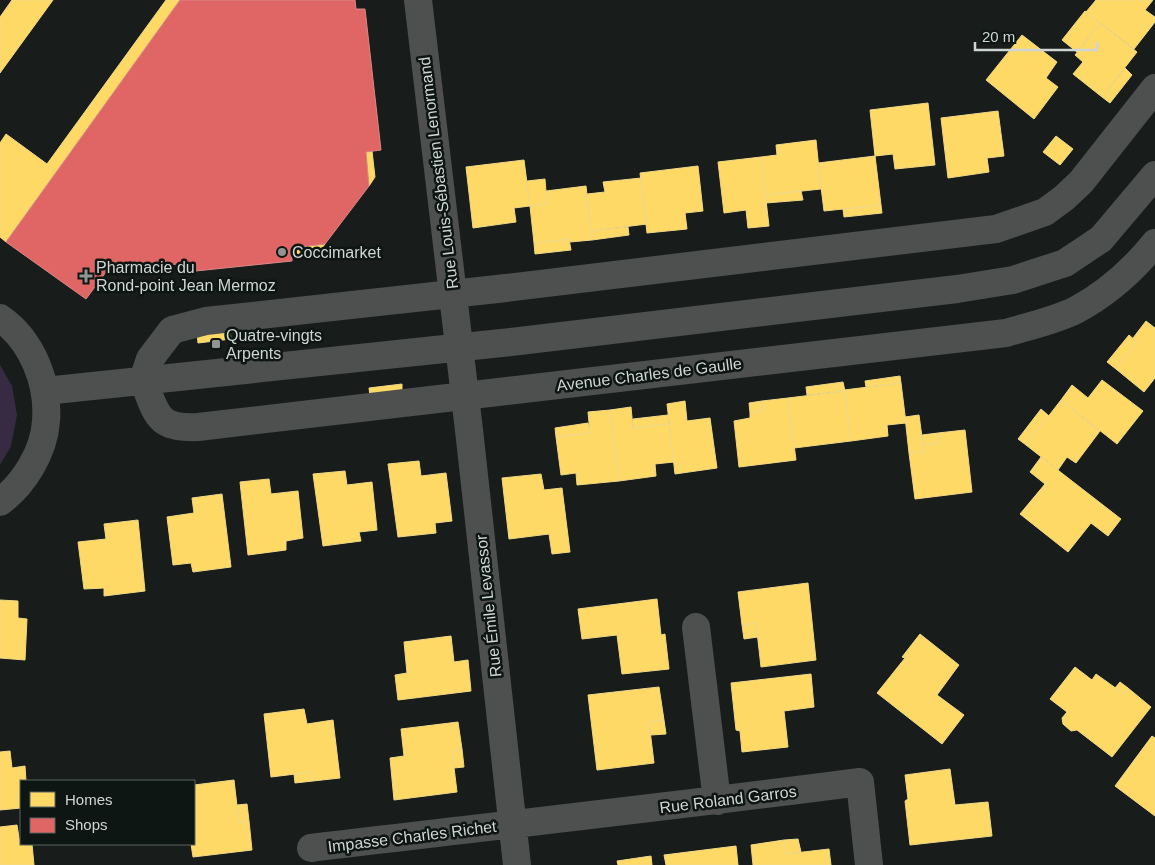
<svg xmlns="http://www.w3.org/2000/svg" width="1155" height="865" viewBox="0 0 1155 865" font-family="Arial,sans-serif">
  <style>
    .green { fill: #372b44 }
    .homes { fill: #ffd966; stroke: #f1d887 }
    .shops { fill: #e06666; stroke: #db8787 }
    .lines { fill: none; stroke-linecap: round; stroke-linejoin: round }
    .minor { stroke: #4e504f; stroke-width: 28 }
    .poi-dot { fill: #8f9593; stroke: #0d1613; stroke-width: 2 }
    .labels { text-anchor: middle; stroke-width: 5; stroke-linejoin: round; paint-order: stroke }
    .street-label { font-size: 16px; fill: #cfd5d3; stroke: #0d1613 }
    .poi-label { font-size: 16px; fill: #cfd5d3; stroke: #0d1613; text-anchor: start }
  </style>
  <rect width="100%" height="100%" fill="#181d1b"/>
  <path class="green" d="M0,365L12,386L17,415L11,446L0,465Z"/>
  <path class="homes" d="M12,0H53L0,73V17Z
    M166,0H180L6,242L0,237V143L6,134L47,164Z
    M1096,0H1153L1145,10L1155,17V22L1134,49L1086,12Z
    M1085,11L1100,23L1077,52L1062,40Z
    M1100,23L1137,52L1102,97L1073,74L1083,62L1075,55Z
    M1022,35L1057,62L1046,78L1058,87L1034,119L986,80Z
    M1125,68L1132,75L1110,103L1102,97Z
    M928,103L935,165L895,169L893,154L875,156L870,110Z
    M998,111L1004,156L987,158L989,172L948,178L941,118Z
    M1056,136L1073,149L1060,165L1043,152Z
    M816,140L821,189L765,195L761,157L777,155L776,145Z
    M372,151L375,177L369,186L366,152Z
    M875,156L881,205L824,211L818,163Z
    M761,157L769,226L748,228L746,210L724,213L718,162Z
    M524,160L530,206L514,208L516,222L473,228L466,167Z
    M698,166L703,211L685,213L687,229L647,233L640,173Z
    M641,178L647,224L591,231L587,194L605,192L603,182Z
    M545,179L547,204L530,206L527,181Z
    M586,186L592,240L570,242L569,239L534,243L530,206L547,204L546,191Z
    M801,191L803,200L766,203L765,195Z
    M881,205L882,213L844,217L843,209Z
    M628,227L629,235L592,240L591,231Z
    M569,239L571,250L535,254L534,243Z
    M325,244L319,252L292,255V248Z
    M1146,321L1155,328V378L1144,392L1116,369L1137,342L1133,338Z
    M230,330L231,339L198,343L197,333Z
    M1129,335L1137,342L1116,369L1107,362Z
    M900,376L901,383L866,387L865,381Z
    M1102,380L1143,411L1117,444L1061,400L1072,385L1088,398Z
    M843,382L845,391L807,395L806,387Z
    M901,383L906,423L887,425L888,436L851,441L844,390Z
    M402,384V393L370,397L369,388Z
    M845,391L851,441L794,448L788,398Z
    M788,398L796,460L739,467L734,421L750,418V413L764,410L762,401Z
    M1061,400L1100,431L1076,463L1067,457L1058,470L1026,445Z
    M685,401L687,421L710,418L717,468L675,474L667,404Z
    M762,401L764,410L750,413L749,403Z
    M631,407L633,428L669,424L674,462L655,464L656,476L619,481L610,410Z
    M1041,409L1049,416L1026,445L1018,439Z
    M610,410L619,481L577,485L576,473L561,475L556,437L590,433L588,412Z
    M668,415L669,424L633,428V419Z
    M919,415L924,452L909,453L905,417Z
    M588,423L590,433L556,437L555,428Z
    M965,430L972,492L915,499L909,453L924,452L923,445L939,443L938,433Z
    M938,433L939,443L923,445L922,435Z
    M1041,457L1121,519L1108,536L1091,523L1068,552L1020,514L1045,484L1030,472Z
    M419,461L421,476L446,473L452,521L435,523L436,533L398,537L388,464Z
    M345,471L347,485L372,482L377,530L359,532L361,541L323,546L313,474Z
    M541,474L544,490L562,488L570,552L552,554L549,534L509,539L502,478Z
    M269,479L271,494L298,491L303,538L286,541V550L248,555L240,482Z
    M222,494L231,567L193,572L191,563L173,565L167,517L194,513L192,498Z
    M138,520L145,591L104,596V588L84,589L78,542L106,539L104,524Z
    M808,583L816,660L761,667L756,623L742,625L738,592Z
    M657,599L661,635L665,634L669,669L622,674L617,635L582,639L578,609Z
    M0,600L18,601V618L27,619L25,660L0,658Z
    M756,623L758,637L744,639L742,625Z
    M920,634L959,665L937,695L964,715L942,744L877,693L905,658L902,657Z
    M451,636L454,662L468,660L471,691L398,700L395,675L407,673L404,642Z
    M1075,667L1092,680L1096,674L1124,694L1128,688L1151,707L1112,757L1077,730L1071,731L1063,724L1062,718L1067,712L1050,699Z
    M811,674L814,707L784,711L788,747L742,752L740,731L736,730L731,683Z
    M1120,682L1128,688L1124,694L1115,688Z
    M659,687L664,720L649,722L654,763L597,770L588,695Z
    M304,709L307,724L333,720L340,778L313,781L312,772L271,777L264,714Z
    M664,720L666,734L651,735L649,722Z
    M458,722L462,749L452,751L457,792L394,800L390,758L404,756L401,729Z
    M1152,736L1155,738V816L1115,786Z
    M462,749L464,767L454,768L452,751Z
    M10,751L12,768L25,766L26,781H21V808L0,810V752Z
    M950,769L955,805L988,802L992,836L910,845L905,801L908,799L905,775Z
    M312,772L313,781L295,783L294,774Z
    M234,780L239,823L249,821L252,850L193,857L191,844H194V785Z
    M247,804L249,821L239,823L237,805Z
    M17,825L20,844H32L34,865H0V827Z
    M798,839L801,852L786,854L784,840Z
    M784,840L786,854L829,849L831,865H753L751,845Z
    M736,846L738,865H666L664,855Z
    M651,856L652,865H618L617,861Z"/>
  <path class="shops" d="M180,0H355L356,9H365L381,150L366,152L369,186L325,244L292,248V261L186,272V263L106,272L86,299L6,242Z"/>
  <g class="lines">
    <path class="minor" d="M418,0L469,430L517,865
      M1155,88L1081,182L1064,198L1045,212L996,229L506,288L206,321L172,330L150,359L143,380C157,414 156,429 198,427L1006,333C1029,326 1054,321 1076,310C1106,294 1134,269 1155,243
      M0,318C32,340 49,383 46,421C44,452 24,484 0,502
      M45,391L511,342L957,289L1013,280L1065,263L1101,239L1155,175
      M696,627L717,801
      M311,848C494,826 677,806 860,782L869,865"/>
  </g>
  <g class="poi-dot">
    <circle cx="282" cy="252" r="5"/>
    <path d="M83.5 268.5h5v5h5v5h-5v5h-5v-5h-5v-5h5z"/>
    <rect x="211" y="339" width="10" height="10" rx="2.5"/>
  </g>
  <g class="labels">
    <g class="street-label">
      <text transform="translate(438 173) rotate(-97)" y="6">Rue Louis-Sébastien Lenormand</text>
      <text transform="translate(649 374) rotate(-7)" y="6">Avenue Charles de Gaulle</text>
      <text transform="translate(488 606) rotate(-96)" y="6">Rue Émile Levassor</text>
      <text transform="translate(728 799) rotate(-7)" y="6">Rue Roland Garros</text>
      <text transform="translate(412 836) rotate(-7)" y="6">Impasse Charles Richet</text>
    </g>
    <g class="poi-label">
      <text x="292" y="258">Coccimarket</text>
      <text x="96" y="273">Pharmacie du<tspan x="96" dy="18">Rond-point Jean Mermoz</tspan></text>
      <text x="226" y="341">Quatre-vingts<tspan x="226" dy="18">Arpents</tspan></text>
    </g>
  </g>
  <rect x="20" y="780" width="175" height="65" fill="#0d1613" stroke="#5b6260"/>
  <rect x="30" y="792" width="25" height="15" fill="#ffd966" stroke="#5b6260"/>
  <text x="65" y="805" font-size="15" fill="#cfd5d3">Homes</text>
  <rect x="30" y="818" width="25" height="15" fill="#e06666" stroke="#5b6260"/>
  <text x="65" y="830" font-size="15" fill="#cfd5d3">Shops</text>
  <path d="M975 42v8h122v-8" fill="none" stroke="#cfd5d3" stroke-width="2.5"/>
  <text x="982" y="42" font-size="15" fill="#cfd5d3" stroke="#0d1613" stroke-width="4" paint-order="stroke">20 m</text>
</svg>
